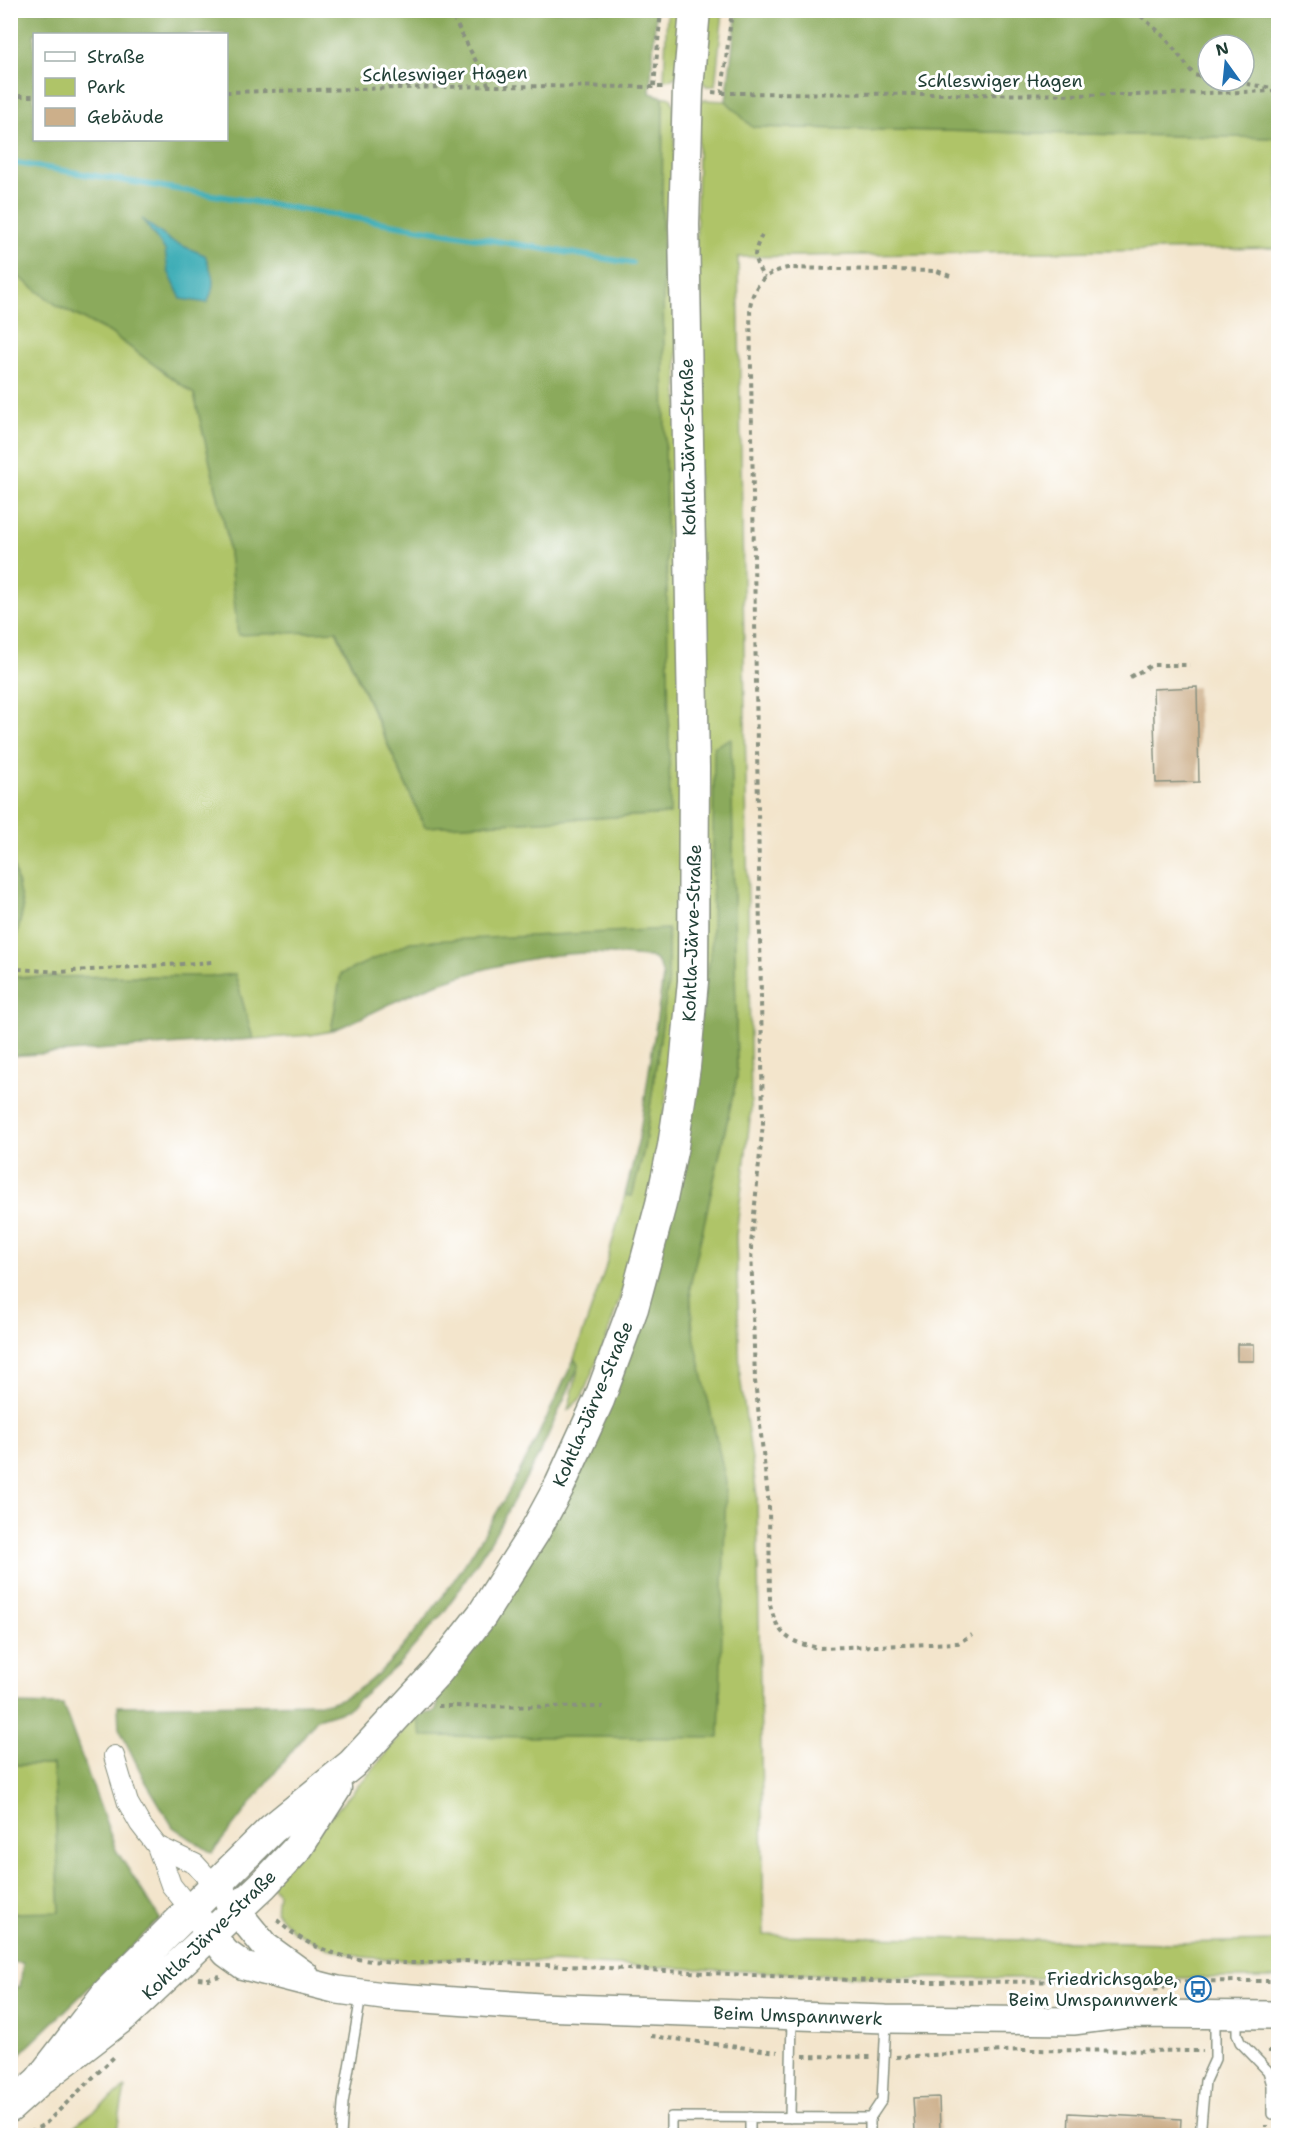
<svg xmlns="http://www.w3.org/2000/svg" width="1289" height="2146" viewBox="0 0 1289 2146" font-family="'Shantell Sans',sans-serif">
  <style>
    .green { fill: #afc468; stroke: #67804e; stroke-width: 1.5 }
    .forest { fill: #8baa5c; stroke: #557448; stroke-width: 1.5; fill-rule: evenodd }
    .water { fill: #3bacb5; stroke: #2d7474; stroke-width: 1.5 }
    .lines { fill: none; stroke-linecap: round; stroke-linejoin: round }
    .stream { stroke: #3bacb5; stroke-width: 6 }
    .building { fill: #ccaf8a }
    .lane-casing { stroke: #899180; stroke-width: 12 }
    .street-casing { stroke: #899180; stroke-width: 22 }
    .secondary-casing { stroke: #899180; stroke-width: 30 }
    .primary-casing { stroke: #899180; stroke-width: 33 }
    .path { stroke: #899180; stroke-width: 4; stroke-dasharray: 4.5 4.5; stroke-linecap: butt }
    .lane { stroke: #fff; stroke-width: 9 }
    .street { stroke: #fff; stroke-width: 20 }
    .secondary { stroke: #fff; stroke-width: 27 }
    .primary { stroke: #fff; stroke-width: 30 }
    .labels { text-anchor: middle; stroke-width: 6; stroke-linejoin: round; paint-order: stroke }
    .street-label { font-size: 18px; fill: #1f3d34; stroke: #fff }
    .poi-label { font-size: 18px; fill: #1f3d34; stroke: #fff; text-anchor: end }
  </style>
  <rect width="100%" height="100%" fill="#fff"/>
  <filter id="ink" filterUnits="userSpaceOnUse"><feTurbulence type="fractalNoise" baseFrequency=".0167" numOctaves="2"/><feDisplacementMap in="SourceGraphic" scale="12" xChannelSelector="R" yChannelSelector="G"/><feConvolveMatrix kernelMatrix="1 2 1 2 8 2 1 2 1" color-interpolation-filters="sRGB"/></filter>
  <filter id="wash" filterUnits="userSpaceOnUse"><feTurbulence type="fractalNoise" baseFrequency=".008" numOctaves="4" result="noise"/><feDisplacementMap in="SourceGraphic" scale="24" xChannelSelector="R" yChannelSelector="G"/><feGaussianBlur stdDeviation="1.35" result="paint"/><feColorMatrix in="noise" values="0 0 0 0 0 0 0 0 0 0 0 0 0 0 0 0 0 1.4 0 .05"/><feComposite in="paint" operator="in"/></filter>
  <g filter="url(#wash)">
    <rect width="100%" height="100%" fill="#f3e5cc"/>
    <path class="green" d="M667,11H684L677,76L672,79L664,80Z
      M707,11H723L715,86H706L701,79Z
      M650,94L671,98L674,106L683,793L680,990L656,1173L630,1266L608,1334L582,1397L568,1410L579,1366L574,1359L605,1269L625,1195L632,1196L644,1149L668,983V929L341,974L331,1031L311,1035L253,1039L235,974L217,976L11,977V959L23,909L10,853V275L15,274L58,306L109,332L194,394L227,535L238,634L336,631L425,827L669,814L662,210L663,98Z
      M704,100L726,101L753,127L1278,138V248L738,257L751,1110L736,1236L740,1376L757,1496L764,1935L1171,1943L1278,1941V1978H893L464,1958L418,1961L362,1957L327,1948L293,1931L276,1912L278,1893L270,1884L375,1767L416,1715L423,1736L719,1737L690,1286L737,1077L731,738L712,941L703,1008L696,253L699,103Z
      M10,1765H53L60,1913H11Z
      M125,2088L116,2135H64L71,2128Z"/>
    <path class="forest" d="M10,11H656L650,93L663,97L662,210L670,814L425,827L337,631L238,635L227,535L194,394L109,332L58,306L15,274L11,275ZM34,34H226V140H34Z
      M737,11H1278V138L752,127L726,101ZM1208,45H1244V81H1208Z
      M731,738L737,1077L690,1286L692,1327L726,1482L719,1738L422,1736L416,1715L435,1712L438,1704L436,1691L580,1466L703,1008L712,941L714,747Z
      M11,853L23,909L11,959H10Z
      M668,929V983L644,1149L632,1196L625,1195L639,1138L663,977C661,967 659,961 650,957C630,956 610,953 590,953C539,953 484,968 436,984C400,997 367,1017 331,1031L341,974L410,942Z
      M235,974L253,1039L11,1056V977L217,976Z
      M574,1359L579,1366L540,1453L489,1544L445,1611L398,1665L346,1710L317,1719L212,1853L173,1827L144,1779L119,1728L118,1706L329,1703C367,1692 394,1659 418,1628C484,1547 531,1454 574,1359Z
      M11,1704L63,1705L116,1850L160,1919L11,2063V1987H20L23,1963L11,1962V1913L60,1912L53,1765H11Z"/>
    <path class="water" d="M142,219L171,241L205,255C213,275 217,284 207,303L181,299L168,271L165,250Z"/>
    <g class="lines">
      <path class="stream" d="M10,162L632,263"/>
    </g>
    <g id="blocks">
      <path class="building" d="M1197,687L1199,782L1156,783L1153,689Z
        M1237,1344H1254V1361H1237Z
        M939,2097L940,2130L915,2131L913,2098Z
        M1069,2113L1181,2119L1180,2136H1068Z"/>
    </g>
  </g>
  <g filter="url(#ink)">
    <use href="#blocks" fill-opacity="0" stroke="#899180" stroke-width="1.5"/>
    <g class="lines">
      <g class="lane-casing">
        <path id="lane" d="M1237,2017V2034L1240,2042L1268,2071L1272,2085V2114
          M790,2118L792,2018
          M341,2136L343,2103L361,1996
          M671,2136V2117L870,2118L882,2100L886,2022
          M750,2136V2117
          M870,2136V2118
          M1200,2136L1205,2081L1215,2059V2017"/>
      </g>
      <g class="street-casing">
        <path id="street" d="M114,1756L128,1803L140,1824L157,1846L171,1885L191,1910
          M157,1846L195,1864L215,1886"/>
      </g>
      <g class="secondary-casing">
        <path id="secondary" d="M222,1893L265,1946L305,1975
          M191,1910L226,1953L244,1966L338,1990L383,1996L540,2007L886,2019L1073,2021L1128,2014L1278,2015"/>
      </g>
      <g class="primary-casing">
        <path id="primary" d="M39,2081L107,1993L272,1829L352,1764L439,1670L482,1615L534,1533L560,1485L599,1400L633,1308L661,1204L673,1146L685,1067L693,981L694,767L684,225L688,89L695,10
          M10,2107L39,2081L125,2015L264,1884L297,1849L336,1788"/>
      </g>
      <path class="path" d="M449,10L489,86
        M1134,10L1164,36L1194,75L1208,78
        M1229,81L1278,89
        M654,86L661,10
        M226,92L489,86L664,87
        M712,92L722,93L732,10
        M722,93L1134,95L1278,91
        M10,96H34
        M762,235C752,255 753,259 764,278
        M950,276L937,271L788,268C766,272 753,285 750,307L763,1123L751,1245L755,1381L769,1506L770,1604C777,1636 790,1643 820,1648L958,1643L972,1635
        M1130,677L1152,665H1190
        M10,965L19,969L58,972L213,962
        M438,1706L603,1707
        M277,1920C327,1968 398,1965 463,1961L893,1982L1278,1981
        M198,1978L208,1979L220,1976
        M1154,1990L1163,1988L1167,1982
        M651,2036L778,2052
        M1268,2051H1278
        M803,2056L871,2057
        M896,2057L1021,2050L1203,2051
        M22,2136L45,2124L116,2055
        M1266,2136V2125"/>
      <use href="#lane" class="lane"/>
      <use href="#street" class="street"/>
      <use href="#secondary" class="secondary"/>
      <use href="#primary" class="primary"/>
    </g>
  </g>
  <defs>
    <g id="bus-ring" transform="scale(1.35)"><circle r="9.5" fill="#fff" stroke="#1f6fb2" stroke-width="1.5"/><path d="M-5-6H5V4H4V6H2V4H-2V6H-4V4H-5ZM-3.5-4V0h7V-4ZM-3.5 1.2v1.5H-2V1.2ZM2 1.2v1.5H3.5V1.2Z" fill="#1f6fb2"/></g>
  </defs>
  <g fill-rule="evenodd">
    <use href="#bus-ring" x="1198" y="1989"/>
  </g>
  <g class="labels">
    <g class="street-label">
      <text transform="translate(445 74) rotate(-1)" y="6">Schleswiger Hagen</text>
      <text x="1000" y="87">Schleswiger Hagen</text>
      <text transform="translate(688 447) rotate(-91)" y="6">Kohtla-Järve-Straße</text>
      <text transform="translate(692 933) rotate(-88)" y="6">Kohtla-Järve-Straße</text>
      <text transform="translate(593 1404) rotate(-67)" y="6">Kohtla-Järve-Straße</text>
      <text transform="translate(209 1935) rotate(-44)" y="6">Kohtla-Järve-Straße</text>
      <text transform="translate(798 2016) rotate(2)" y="6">Beim Umspannwerk</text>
    </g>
    <g class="poi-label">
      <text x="1178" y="1985">Friedrichsgabe,<tspan x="1178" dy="21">Beim Umspannwerk</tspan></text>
    </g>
  </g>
  <rect width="1289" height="2146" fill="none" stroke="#fff" stroke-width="36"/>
  <rect x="33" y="33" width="195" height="108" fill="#ffffff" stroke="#a5b1ae" stroke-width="1.5"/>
  <rect x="45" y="52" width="30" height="9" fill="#ffffff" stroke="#a5b1ae" stroke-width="1.5"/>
  <text x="87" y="63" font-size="18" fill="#1f3d34">Straße</text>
  <rect x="45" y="78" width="30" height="18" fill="#afc468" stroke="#a5b1ae" stroke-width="1.5"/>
  <text x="87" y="93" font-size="18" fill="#1f3d34">Park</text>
  <rect x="45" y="108" width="30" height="18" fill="#ccaf8a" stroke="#a5b1ae" stroke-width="1.5"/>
  <text x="87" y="123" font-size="18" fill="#1f3d34">Gebäude</text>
  <g transform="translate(1226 63) rotate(345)"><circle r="28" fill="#ffffff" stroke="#a5b1ae" stroke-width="1.5"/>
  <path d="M0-4.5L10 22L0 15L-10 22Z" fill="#1f6fb2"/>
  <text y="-9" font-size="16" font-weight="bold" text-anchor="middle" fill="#1f3d34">N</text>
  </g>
</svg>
